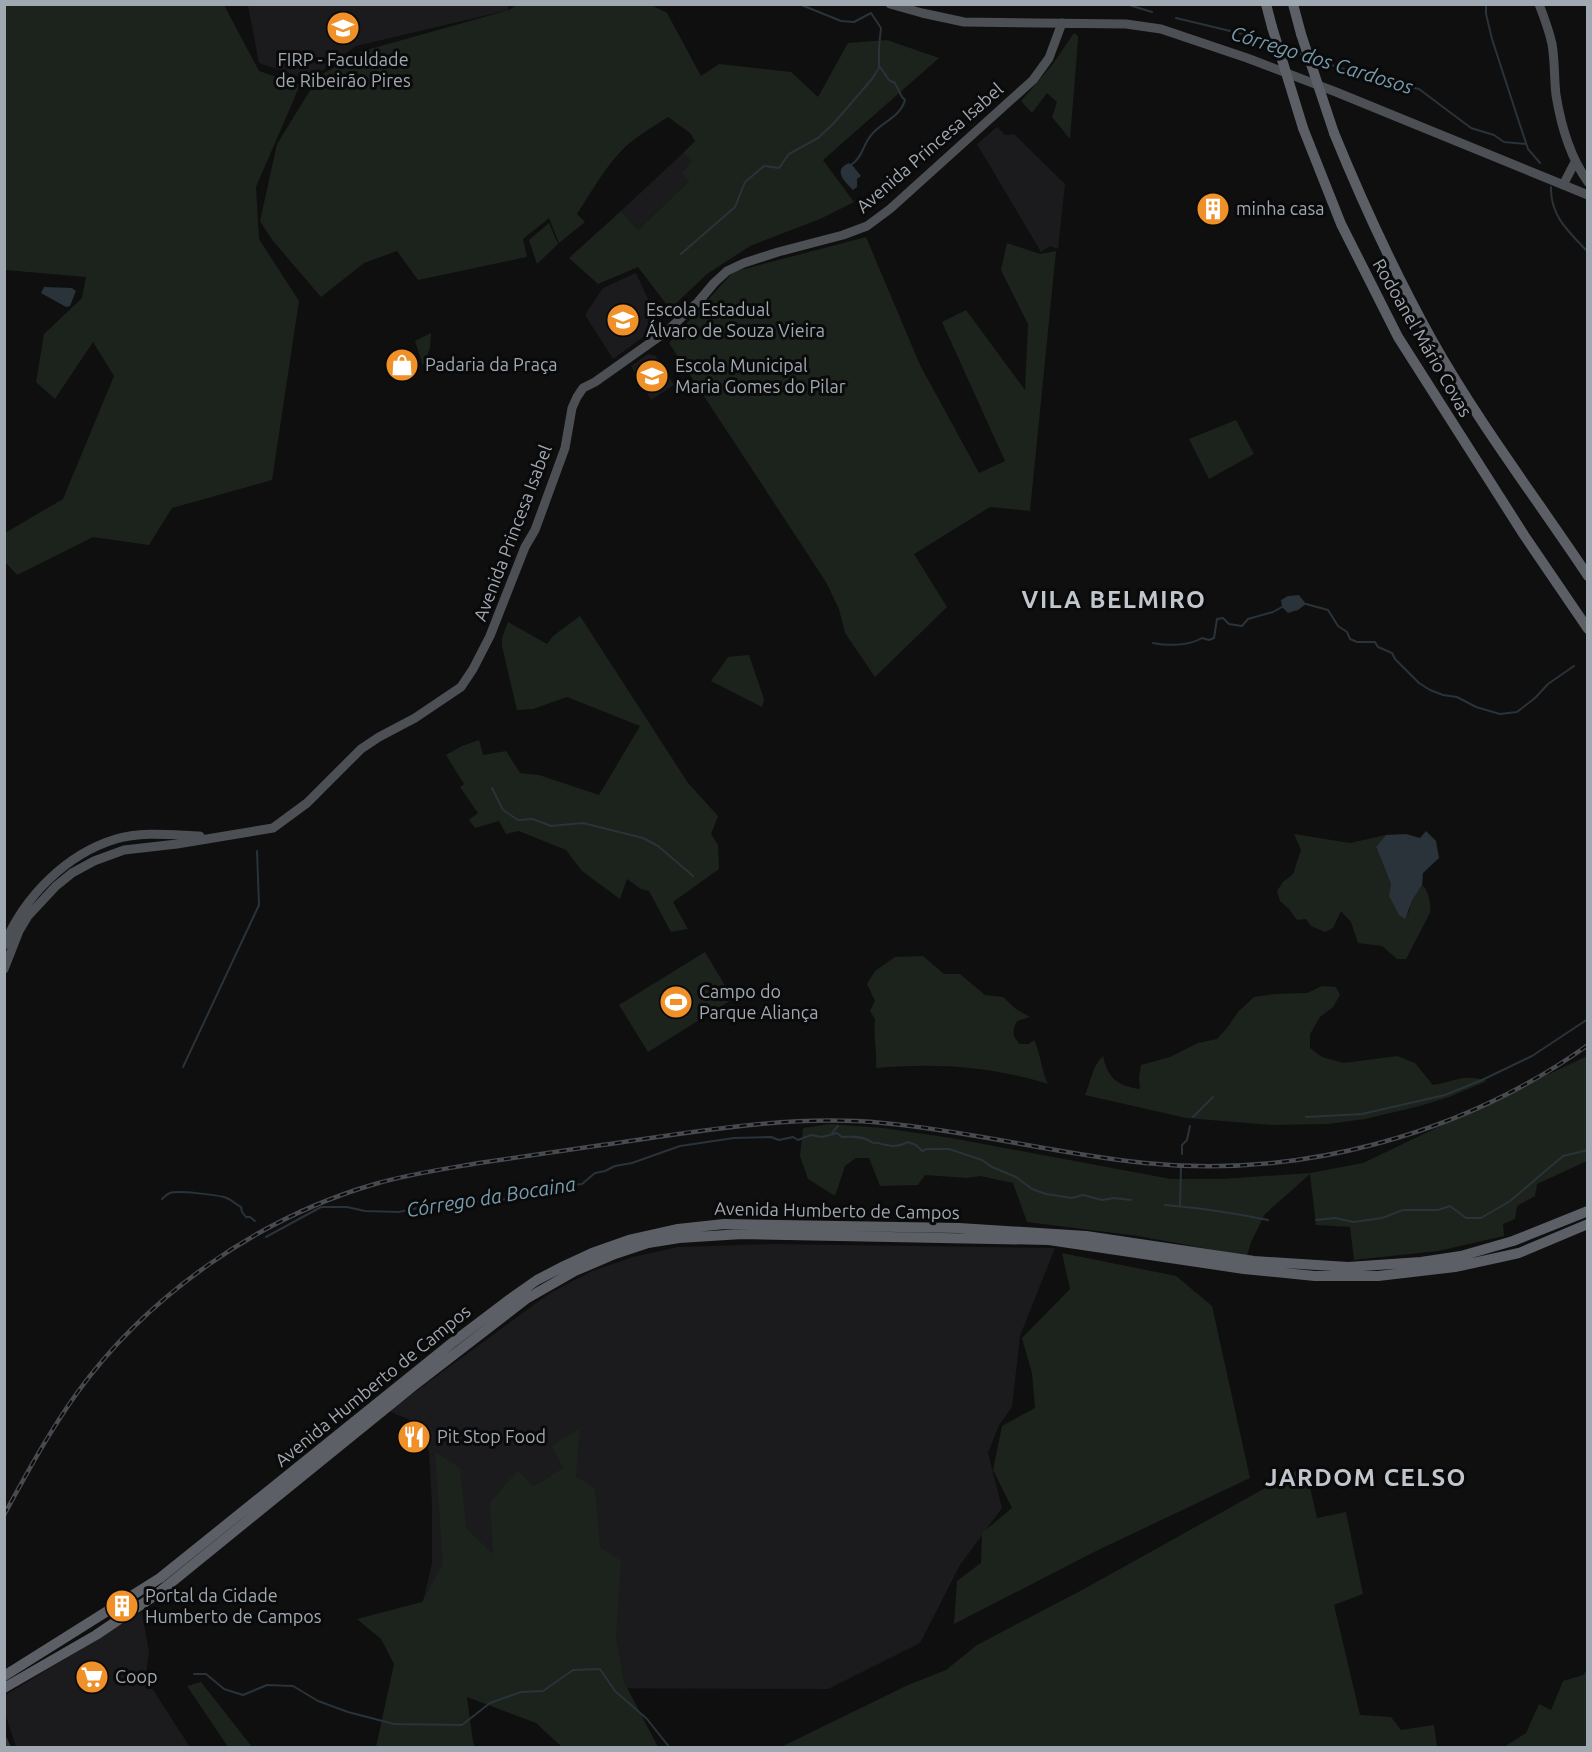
<svg xmlns="http://www.w3.org/2000/svg" width="1592" height="1752" viewBox="0 0 1592 1752" font-family="Ubuntu,sans-serif">
  <style>
    .built { fill: #1b1b1d }
    .green { fill: #1c231c }
    .water { fill: #293339 }
    .lines { fill: none; stroke-linecap: round; stroke-linejoin: round }
    .stream { stroke: #293339; stroke-width: 2 }
    .minor { stroke: #303235; stroke-width: 8 }
    .major { stroke: #4c4f54; stroke-width: 9 }
    .highway { stroke: #5c6066; stroke-width: 10 }
    .rail-casing { stroke: #474a4e; stroke-width: 4.5 }
    .rail { stroke: #0a0a0b; stroke-width: 2; stroke-dasharray: 7; stroke-linecap: butt }
    .highway-bridge { stroke: #5c6066; stroke-width: 10 }
    .labels { text-anchor: middle; stroke-width: 6; stroke-linejoin: round; paint-order: stroke }
    .poi-label { font-size: 18px; fill: #a0a8b1; stroke: #0a0a0b; text-anchor: start }
    .street-label { font-size: 18px; fill: #a0a8b1; stroke: #0a0a0b }
    .water-label { font-size: 20px; font-style: italic; fill: #769bad; stroke: #0a0a0b }
    .district-label { font-size: 24px; font-weight: bold; letter-spacing: 1.5px; fill: #c1c6cd; stroke: #0a0a0b }
  </style>
  <rect width="100%" height="100%" fill="#0f0f10"/>
  <path class="built" d="M507,4L509,10L356,46L309,80L259,63L248,5Z
    M997,127L1005,135L1014,134L1065,184L1058,249L1050,246L1041,252L977,144Z
    M683,153L692,162L689,181L638,230L621,211Z
    M636,273L660,325L613,359L585,315L603,288Z
    M648,354L656,356L674,385L651,400L631,366Z
    M774,1244L1055,1248L1020,1336L1012,1407L999,1425L988,1453L1002,1508L960,1565L920,1643L828,1689L489,1688L418,1624L432,1563V1505L429,1453L424,1426L389,1411L550,1293L592,1271L633,1257L678,1247Z
    M142,1612L149,1652L146,1672L148,1682L190,1747H16L5,1713L4,1696Z"/>
  <path class="green" d="M5,4L224,5L259,71L300,85L256,187L259,239L299,301L272,480L172,508L149,545L93,537L17,575L5,562V533L63,499L114,376L93,342L55,399L36,382L44,334L82,298L86,277L5,270Z
    M517,5H651L667,13L701,76L719,64L791,72L818,97L848,43L887,40L939,58L823,160L854,202L820,219L750,246L707,274L670,309L638,267L598,284L569,258L621,211L638,230L689,181L682,173L692,162L683,153L695,141L690,133L668,117C654,126 639,135 626,146C606,165 592,191 577,214L585,222L559,243L549,218L523,239L527,257L418,280L397,251L364,263L321,297L273,241L260,221L277,144L319,76L363,51L509,10Z
    M1074,33L1078,36V40L1070,139L1052,117L1057,102L1047,93L1032,113L1021,101L1052,65Z
    M549,223L558,244L537,264L529,240Z
    M866,237L920,365L979,473L1005,461L942,322L966,310L1025,390L1028,324L1001,270L1007,243L1040,254L1056,251L1030,511L990,507L914,554L947,607L875,677L845,633L839,609L826,582L669,343L733,272Z
    M431,333L430,348L423,366L415,341Z
    M1236,420L1254,454L1209,479L1189,439Z
    M580,616L688,783L718,816L711,834L718,845L719,869L673,902L688,929L671,932L649,891L641,889L627,879L620,899L582,871L566,850L519,831L506,834L499,821L475,828L469,820L478,813L460,787L464,784L446,755L462,746L479,740L483,755L506,751L520,773L539,775L599,795L640,726L567,697L533,709L517,710L502,646V638L508,622L547,644L553,636Z
    M749,655L764,699L762,707L711,681L728,657Z
    M1294,834L1350,843L1386,835L1376,848L1391,884L1408,914L1412,901L1422,885C1429,891 1431,904 1430,913L1406,959H1397L1382,946L1358,943L1351,922L1341,911L1333,928L1325,932L1311,926L1306,919L1297,920L1289,909L1280,901L1277,891L1283,882L1293,874L1301,850Z
    M705,952L733,999L648,1052L619,1005Z
    M923,956L944,974H960L985,995L1003,997L1016,1009L1030,1017L1017,1021C1012,1031 1012,1037 1020,1044H1029L1034,1040C1041,1054 1041,1070 1048,1084C989,1066 937,1063 876,1068C877,1051 873,1036 875,1019L870,1011L875,1001L867,984L875,971L895,957Z
    M1322,986L1336,987L1340,995L1333,1007L1320,1017L1310,1034V1048L1322,1057L1344,1063L1397,1056L1415,1063L1433,1085C1454,1082 1465,1073 1487,1081L1449,1097L1420,1106L1365,1119L1328,1124L1272,1125L1186,1118L1085,1095C1091,1082 1092,1066 1103,1056C1108,1079 1118,1086 1140,1089L1139,1077L1141,1065L1170,1057L1198,1043L1217,1039L1227,1028L1238,1012L1254,997L1275,994L1307,993Z
    M1587,1056V1161L1537,1184L1535,1196L1517,1206L1515,1219L1503,1224L1504,1236L1438,1251L1354,1260L1350,1227L1316,1225L1310,1174L1265,1214L1251,1242L1247,1256L1138,1236L1027,1222L1013,1183L980,1176L967,1178L925,1175L918,1185L880,1186L869,1158H856L845,1166L835,1196L808,1179L800,1156L803,1128L830,1124L883,1128L951,1138L1171,1179H1221L1310,1173L1363,1163Z
    M1062,1253L1176,1276L1212,1306L1250,1478L1096,1551L954,1624L957,1581L981,1563L982,1533L1012,1508L993,1470L1002,1426L1035,1408L1032,1373L1022,1338L1070,1289Z
    M580,1428L576,1476L595,1489L600,1547L621,1561L616,1638L624,1682L658,1747H562L536,1723L467,1697L473,1742L475,1747H376L394,1664L381,1639L357,1619L422,1602L443,1564L435,1452L460,1468L466,1528L493,1554L490,1503L518,1470L533,1487L563,1468L552,1446Z
    M1305,1466L1317,1518L1346,1512L1363,1594L1334,1605L1360,1715L1391,1717L1401,1730L1434,1725L1437,1747H781L908,1685L946,1670L977,1645L1084,1589Z
    M1587,1670V1747H1504L1526,1733L1539,1704L1551,1710L1563,1681L1583,1675Z
    M201,1682L252,1747H228L187,1686Z"/>
  <path class="water" d="M849,163L853,166L861,176L857,179V187L853,190C845,182 832,170 849,163Z
    M44,287L72,288L76,291L70,306L66,307L41,293Z
    M1299,595L1306,604L1298,610L1288,613L1282,607L1281,600L1288,596Z
    M1426,831L1436,841L1439,858L1423,873L1422,885L1412,901L1405,919L1399,915L1389,896L1391,884L1376,847L1386,835L1406,834L1420,838Z"/>
  <g class="lines">
    <path class="stream" d="M1126,4L1152,12
      M1486,4V14L1492,39L1519,122L1528,149L1540,163
      M1176,18L1251,36L1275,45
      M1283,48L1306,56
      M1314,59L1370,78L1419,89L1471,128L1494,135L1504,142L1526,144
      M852,164C863,157 863,143 873,133C883,122 901,116 905,100L902,97L895,83L889,80L880,67
      M1551,187C1550,216 1569,232 1588,252
      M681,254L735,207L745,182L764,166L779,168L789,154L818,138L834,123L872,79L879,68V47L881,28L871,13L854,22L841,21L799,4
      M1306,604L1328,610L1338,626L1347,632L1350,639L1357,642H1375L1378,647L1392,653L1395,659L1419,683L1430,690L1443,695L1457,697L1476,707L1500,714L1517,712L1535,698L1548,684L1574,666
      M1153,643C1167,646 1189,646 1202,638L1209,640L1214,638L1217,619L1223,618L1229,624L1242,626L1248,619L1273,612L1282,607
      M492,788L503,810L518,820L533,819L551,826L583,823L643,838L658,846L693,876
      M183,1067L259,905L257,851
      M1193,1117L1213,1097
      M1306,1117L1362,1114L1445,1095L1482,1080L1532,1056L1588,1019
      M832,1133L838,1126
      M1182,1154V1145L1187,1140L1190,1126
      M162,1199C165,1196 167,1194 170,1193C177,1190 216,1195 224,1197C231,1199 235,1204 241,1207L242,1212L246,1217H250L255,1221
      M1165,1205C1200,1208 1234,1213 1268,1220
      M1180,1206L1181,1168
      M1316,1220L1335,1218L1354,1222L1382,1218L1403,1210H1438L1450,1206L1466,1218H1481L1510,1201L1563,1156L1588,1150
      M266,1237L321,1207H347L365,1211L399,1212L422,1207L438,1209L462,1201L491,1202L506,1199L527,1190L582,1184L595,1173L605,1171L615,1166L632,1163L680,1146L734,1138L771,1137L779,1140L793,1137L798,1140L811,1135L822,1137L837,1133L842,1137C853,1136 864,1136 873,1143C880,1142 881,1145 887,1145C894,1147 902,1145 908,1142L916,1145L922,1151L927,1149H949L982,1160L992,1167L1016,1177L1032,1189L1046,1194L1072,1198L1083,1195L1102,1200L1114,1198L1131,1200
      M194,1674H206L224,1689L243,1695L267,1685L293,1686L318,1701L348,1712L394,1724L462,1725L490,1703L521,1692L543,1691L573,1670L600,1669L615,1691L647,1719L670,1748"/>
    <path class="minor" d="M4,1741L7,1748"/>
    <path class="major" d="M890,4L922,13L964,22L1126,24L1161,29L1247,58L1336,92L1588,195
      M1539,4C1544,17 1549,30 1552,44C1555,61 1554,78 1556,95C1561,126 1570,157 1588,182
      M1563,185L1575,162
      M4,945C24,897 66,854 116,839C142,831 173,835 200,836
      M4,969L19,931L28,916L56,886L72,873L94,861L124,850L177,844L273,828L307,803L361,749L379,737L415,718L461,687L473,669L490,636L525,547L535,530L565,448L572,408L577,397L583,388L595,382L667,331L698,302L714,283L727,271L744,263L778,252L843,235L867,226L890,209L1033,80L1049,58L1062,23"/>
    <path class="highway" d="M1266,4L1272,27
      M1293,4L1301,34
      M1303,128L1341,224L1398,337L1524,535L1588,629
      M1334,133C1363,204 1395,273 1432,340C1478,422 1536,498 1588,576
      M4,1676L160,1578L452,1343L510,1299L537,1280L564,1266L592,1253L629,1240L678,1229L724,1224L959,1228L1086,1236L1254,1261L1348,1267L1421,1262L1461,1256L1513,1241L1588,1211
      M4,1688L96,1635L157,1594L412,1387L526,1299L575,1271L615,1254L648,1243L679,1238L742,1234L1049,1240L1244,1269L1315,1276H1378L1455,1267L1519,1253L1588,1224"/>
    <g class="rail-casing">
      <path id="rail" d="M4,1515C27,1473 49,1432 77,1393C148,1295 258,1218 375,1184C409,1174 444,1169 479,1163C520,1157 561,1151 602,1145C695,1132 788,1114 883,1123C971,1131 1057,1154 1145,1163C1298,1179 1462,1135 1588,1045"/>
    </g>
    <use href="#rail" class="rail"/>
    <path class="highway-bridge" d="M1272,27L1303,128
      M1301,34L1334,133"/>
  </g>
  <defs>
    <g id="university-disc" transform="scale(1.725)"><circle r="9.5" fill="#ef9128" stroke="#0a0a0b"/><path d="M0-5L7-2L0 1L-7-2ZM-4 1L0 2.5L4 1V4Q0 6-4 4Z" fill="#fff"/></g>
    <g id="building-disc" transform="scale(1.725)"><circle r="9.5" fill="#ef9128" stroke="#0a0a0b"/><path d="M-4-6H4V6H1V3H-1V6H-4ZM-2.5-4.3h1.7v1.8h-1.7ZM.8-4.3h1.7v1.8H.8ZM-2.5-1h1.7V.8h-1.7ZM.8-1h1.7V.8H.8Z" fill="#fff"/></g>
    <g id="school-disc" transform="scale(1.725)"><circle r="9.5" fill="#ef9128" stroke="#0a0a0b"/><path d="M0-5L7-2L0 1L-7-2ZM-4 1L0 2.5L4 1V4Q0 6-4 4Z" fill="#fff"/></g>
    <g id="shop-disc" transform="scale(1.725)"><circle r="9.5" fill="#ef9128" stroke="#0a0a0b"/><path d="M-5-2.5h2.3a2.7 3.5 0 0 1 5.4 0H5L5.5 6h-11ZM-1.5-2.5h3a1.5 2.3 0 0 0-3 0Z" fill="#fff"/></g>
    <g id="stadium-disc" transform="scale(1.725)"><circle r="9.5" fill="#ef9128" stroke="#0a0a0b"/><path d="M0-5a6.5 5 0 1 0 0 10a6.5 5 0 1 0 0-10ZM-3.5-1.8h7v3.6h-7Z" fill="#fff"/></g>
    <g id="restaurant-disc" transform="scale(1.725)"><circle r="9.5" fill="#ef9128" stroke="#0a0a0b"/><path d="M-5-6h1v4h1v-4h1v4h1v-4h1v5L-1.5 .5V6h-2V.5L-5-1ZM5-6V6H3V1.5H1.5Q1.5-4 5-6Z" fill="#fff"/></g>
    <g id="supermarket-disc" transform="scale(1.725)"><circle r="9.5" fill="#ef9128" stroke="#0a0a0b"/><path d="M-6-5.5h2.5l.6 2H6L4.5 2H-2.5L-4.4-4H-6ZM-1.5 3.2a1.3 1.3 0 1 0 .1 0ZM3 3.2a1.3 1.3 0 1 0 .1 0Z" fill="#fff"/></g>
  </defs>
  <g fill-rule="evenodd">
    <use href="#university-disc" x="343" y="28"/>
    <use href="#building-disc" x="1213" y="209"/>
    <use href="#school-disc" x="623" y="320"/>
    <use href="#shop-disc" x="402" y="365"/>
    <use href="#school-disc" x="652" y="376"/>
    <use href="#stadium-disc" x="676" y="1002"/>
    <use href="#restaurant-disc" x="414" y="1437"/>
    <use href="#building-disc" x="122" y="1606"/>
    <use href="#supermarket-disc" x="92" y="1677"/>
  </g>
  <g class="labels">
    <g class="poi-label">
      <text x="343" y="66" text-anchor="middle">FIRP - Faculdade<tspan x="343" dy="21">de Ribeirão Pires</tspan></text>
      <text x="1236" y="215">minha casa</text>
      <text x="646" y="316">Escola Estadual<tspan x="646" dy="21">Álvaro de Souza Vieira</tspan></text>
      <text x="425" y="371">Padaria da Praça</text>
      <text x="675" y="372">Escola Municipal<tspan x="675" dy="21">Maria Gomes do Pilar</tspan></text>
      <text x="699" y="998">Campo do<tspan x="699" dy="21">Parque Aliança</tspan></text>
      <text x="437" y="1443">Pit Stop Food</text>
      <text x="145" y="1602">Portal da Cidade<tspan x="145" dy="21">Humberto de Campos</tspan></text>
      <text x="115" y="1683">Coop</text>
    </g>
    <g class="street-label">
      <text transform="translate(930 148) rotate(-41)" y="6">Avenida Princesa Isabel</text>
      <text transform="translate(1422 338) rotate(60)" y="6">Rodoanel Mário Covas</text>
      <text transform="translate(513 533) rotate(-69)" y="6">Avenida Princesa Isabel</text>
      <text transform="translate(837 1211) rotate(1)" y="6">Avenida Humberto de Campos</text>
      <text transform="translate(373 1386) rotate(-39)" y="6">Avenida Humberto de Campos</text>
    </g>
    <g class="water-label">
      <text transform="translate(1322 60) rotate(17)" y="7">Córrego dos Cardosos</text>
      <text transform="translate(491 1197) rotate(-9)" y="7">Córrego da Bocaina</text>
    </g>
    <g class="district-label">
      <text x="1114" y="608">VILA BELMIRO</text>
      <text x="1366" y="1486">JARDOM CELSO</text>
    </g>
  </g>
  <rect width="1592" height="1752" fill="none" stroke="#a0a8b1" stroke-width="12"/>
</svg>
